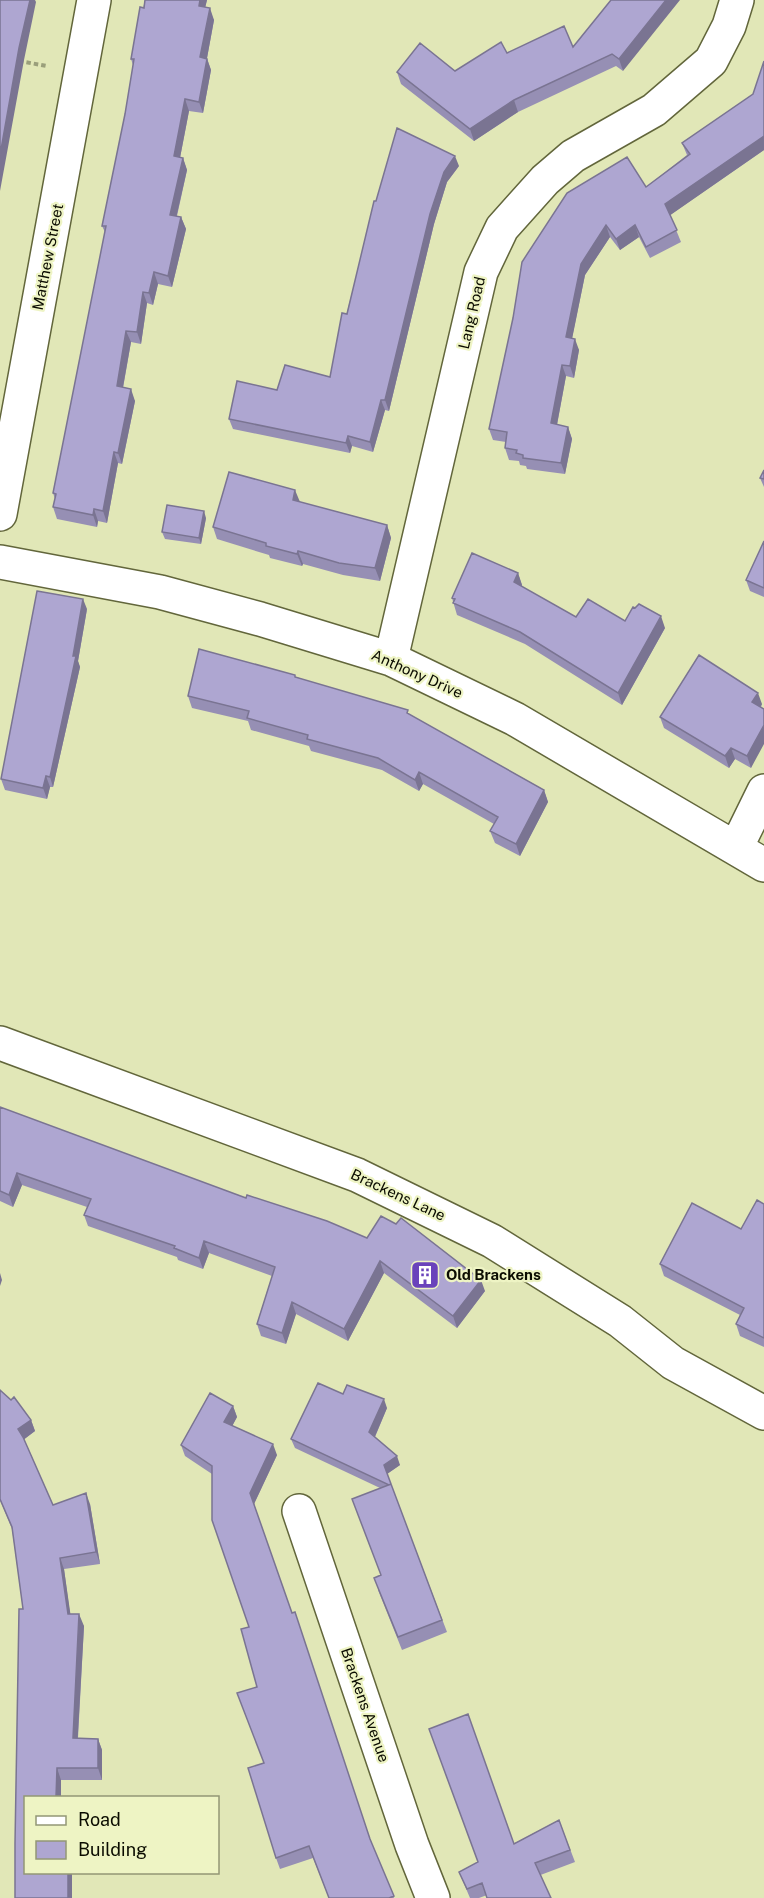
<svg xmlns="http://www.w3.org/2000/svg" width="764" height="1898" viewBox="0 0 764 1898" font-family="'Public Sans',sans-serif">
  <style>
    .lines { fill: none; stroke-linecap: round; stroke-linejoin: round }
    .street-casing { stroke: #62663b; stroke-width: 36 }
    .secondary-casing { stroke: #62663b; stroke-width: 36 }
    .path { stroke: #9a9f7b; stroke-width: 4; stroke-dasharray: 4.5 3; stroke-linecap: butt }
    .street { stroke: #fff; stroke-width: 33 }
    .secondary { stroke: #fff; stroke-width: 33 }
    .wall { fill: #968fb4 }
    .shaded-wall { fill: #7a7492 }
    .building { fill: #aea6d1; stroke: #7a7492; stroke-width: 1.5 }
    .labels { text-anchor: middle; stroke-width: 4.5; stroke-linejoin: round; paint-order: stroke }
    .street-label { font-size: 15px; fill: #0b0c01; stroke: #eef4c4 }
    .poi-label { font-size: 15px; font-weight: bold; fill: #0b0c01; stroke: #eef4c4; text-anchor: start }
  </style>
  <rect width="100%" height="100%" fill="#e1e7b7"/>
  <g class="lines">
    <g class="street-casing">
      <path id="street" d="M0,514L94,0
        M0,562L160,592L260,619L391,659L515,719L764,865
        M391,659L481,272L502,228L545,180L573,156L654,110L711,61L729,26L737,0
        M736,848L764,791
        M299,1511L412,1845L433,1898"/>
    </g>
    <g class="secondary-casing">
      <path id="secondary" d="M0,1043L357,1175L492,1241L620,1321L673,1363L764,1413"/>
    </g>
    <path class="path" d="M19,61L47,66"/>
    <use href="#street" class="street"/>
    <use href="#secondary" class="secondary"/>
  </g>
  <path class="wall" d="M145,0H207L205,7L214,20L207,58L211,70L203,113L189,111L180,158H183L187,170L177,216L181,217L186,229L172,287L158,284L153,305L147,303L141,344L131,342L123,388L135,401L122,464L118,463L107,523L98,521L97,527L57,519L53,507L55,499L53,493L105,232L102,226L125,114L133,65L131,59Z
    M611,0L623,71L616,66L518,112L474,141L401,84L397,72L455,71L507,53L573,47Z
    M682,143L764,150L670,215L681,242L650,258L639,237L620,250L610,237L585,275L572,338L579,350L574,378L566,376L557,425L568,427L572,439L565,474L527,469L526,466L520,465L519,461L509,460L505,448L506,442L493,440L489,429L513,318L646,187L687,155Z
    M459,166L447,182L434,224L389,411L385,410L373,452L352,446L350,453L233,429L229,419L277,390L330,377L376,201Z
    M764,470V487L760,478Z
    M300,502L387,525L391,538L380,581L343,575L303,564L302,566L270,558L269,555L217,539L213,527Z
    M206,518L201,544L165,539L162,532Z
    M764,541V597L750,591L746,580Z
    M518,573L522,585L521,587L576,617L625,621L665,628L622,705L525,644L457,615L452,598Z
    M87,609L78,661L80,667L53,787H50L47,799L5,790L1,779Z
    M296,677L409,714L544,790L548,802L520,856L495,843L490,831L494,824L423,784L419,791L382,770L311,751L309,746L251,730L248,721L192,708L188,696Z
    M762,704L761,707L751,768L735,759L729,768L664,728L660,717Z
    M0,1107L485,1291L457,1328L384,1273L348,1341L296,1314L286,1344L261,1336L257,1324L272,1276L209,1253L203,1269L178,1260L177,1257L88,1226L84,1215L87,1207L22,1185L13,1207L0,1201Z
    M764,1204V1347L740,1336L736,1324L740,1315L664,1276L660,1264L741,1229Z
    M0,1390L31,1420L35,1431L24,1439L53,1505L90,1504L100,1564L64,1569L70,1614L84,1626L78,1738L98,1739L102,1750V1780H61V1797H26L72,1872V1898H15L23,1609L12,1529L0,1500Z
    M343,1394L387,1408L375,1437L400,1465L387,1474L447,1632L402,1650L378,1590L381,1575L380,1488L295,1448L291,1439Z
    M233,1406L237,1417L232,1426L277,1455L254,1504L372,1844L394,1898H329L313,1858L280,1869L276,1858L264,1763L257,1687L249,1627L212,1474L185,1456L181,1445Z
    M559,1820L575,1862L479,1898H470L459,1872Z"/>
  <path class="shaded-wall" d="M30,0H35L36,2L24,60L0,191V155L19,48Z
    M200,0H207L203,17L199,6Z
    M666,0H680L623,71L619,59Z
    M210,8L214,20L205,69L200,57Z
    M207,59L211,70L203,113L199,102Z
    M185,99L189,111L178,168L174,156Z
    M514,100L518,112L474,141L470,129Z
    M764,136V150L669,216L665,204Z
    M455,156L459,166L447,182L434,224L389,411L385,400L430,214L444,172Z
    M183,158L187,170L174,227L170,215Z
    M181,217L186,229L172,287L168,276Z
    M606,225L610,237L585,275L570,349L566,337L581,264Z
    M635,225L639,237L620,250L616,239Z
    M154,272L158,284L153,305L149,293Z
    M143,292L147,303L141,344L137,332Z
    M126,331L131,342L121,398L117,386Z
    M575,339L579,350L574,378L570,366Z
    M562,365L566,376L555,435L551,423Z
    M131,389L135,401L122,464L118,453Z
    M381,400L385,410L373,452L370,442Z
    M568,427L572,439L565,474L561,463Z
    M348,436L352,446L350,453L346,443Z
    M114,452L118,463L107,523L103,511Z
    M295,490L300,502L293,500Z
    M94,509L98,521L97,527L93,515Z
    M204,511L206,518L201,544L199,538Z
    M387,525L391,538L380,581L375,568Z
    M298,551L303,564L302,566L297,554Z
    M518,573L522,585L518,594L514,582Z
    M83,599L87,609L78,661L80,667L53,787L50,777Z
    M661,616L665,628L622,705L618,693Z
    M758,693L762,704L756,714L752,702Z
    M764,725V744L751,768L747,756Z
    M731,748L735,759L729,768L725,756Z
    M419,772L423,784L419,791L415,780Z
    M46,776L50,787L47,799L43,788Z
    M544,790L548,802L520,856L516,844Z
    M17,1173L22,1185L13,1207L9,1195Z
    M204,1241L209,1253L203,1269L199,1258Z
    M380,1261L384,1273L348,1341L344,1329Z
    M0,1273L2,1280L0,1286Z
    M481,1280L485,1291L457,1328L453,1316Z
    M292,1302L296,1314L286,1344L282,1333Z
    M384,1399L387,1408L373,1441L369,1432Z
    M233,1406L237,1417L228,1434L224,1422Z
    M31,1420L35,1431L22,1441L18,1429Z
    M273,1444L277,1455L254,1504L250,1493Z
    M397,1456L400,1465L387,1474L384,1465Z
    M86,1493L90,1504L100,1564L96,1552Z
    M60,1558L64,1569L72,1625L68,1614Z
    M79,1614L84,1626L77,1750L73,1738Z
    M98,1739L102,1750V1780L98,1768Z
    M57,1768L61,1780V1797H56Z
    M68,1872H72V1898H68Z"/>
  <path class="building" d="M0,0H30L19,48L0,155Z
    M145,0H200L199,6L210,8L200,57L207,59L199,102L185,99L174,156L183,158L170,215L181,217L168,276L154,272L149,293L143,292L137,332L126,331L117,386L131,389L118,453L114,452L103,511L94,509L93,515L53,507L56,494L53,493L106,226H102L125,114L134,59H131L140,7L144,8Z
    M611,0H666L619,59L612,54L514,100L470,129L397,72L420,43L455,71L501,42L507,53L564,26L573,47Z
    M764,61V136L665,204L677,230L646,247L635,225L616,239L606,225L581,264L566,337L575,339L570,366L562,365L551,423L568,427L561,463L523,458V455L516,453L517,450L505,448L507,432L489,429L513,318L522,262L567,193L627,157L646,187L690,154L682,143L753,94Z
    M397,128L455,156L444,172L430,214L385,400H381L370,442L348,436L346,443L229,419L237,381L277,390L285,365L330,377L342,313L347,314L374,201H376Z
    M764,470V479L760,478Z
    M229,472L295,490L293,500L387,525L375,568L339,563L298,551L297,554L266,546V543L213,527Z
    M167,505L204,511L199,538L162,532Z
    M764,541V588L746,580Z
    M472,553L518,573L514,582L576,617L588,599L625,621L633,607L635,608L639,604L661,616L618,693L520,632L453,603L455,599L452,598Z
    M37,591L83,599L73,656H76L50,777L46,776L43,788L1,779Z
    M199,649L295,675V677L408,710L407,713L544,790L516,844L490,831L498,817L419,772L415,780L378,758L307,739L308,735L247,718L249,711L188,696Z
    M699,655L758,693L752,702L764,709V725L747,756L731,748L725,756L660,717Z
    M0,1107L246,1198L247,1195L327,1221L367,1238L381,1216L396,1224L401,1218L481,1280L453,1316L380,1261L344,1329L292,1302L282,1333L257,1324L275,1267L204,1241L199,1258L174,1248L175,1246L84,1215L91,1199L17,1173L9,1195L0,1191Z
    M757,1200L764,1204V1338L736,1324L744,1308L660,1264L692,1203L741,1229Z
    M318,1383L343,1394L347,1385L384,1399L369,1432L397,1456L384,1465L391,1484L389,1485L291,1439Z
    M0,1390L11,1400L14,1397L31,1420L18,1429L23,1437L53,1505L86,1493L96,1552L60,1558L68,1614H79L73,1738L98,1739V1768H57L56,1797H26V1872H68V1898H15V1843L19,1609H23L12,1527L0,1499Z
    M210,1393L233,1406L224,1422L273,1444L250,1493L292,1613L295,1612L370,1839L394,1896L389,1898H329L309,1846L276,1858L248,1768L264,1763L237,1693L257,1687L241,1629L249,1627L212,1520V1466L181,1445Z
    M391,1484L442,1620L398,1637L374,1578L381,1575L352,1499Z
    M468,1714L514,1844L559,1820L570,1850L535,1863L551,1898H487L482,1883L467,1889L459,1872L478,1862L429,1729Z"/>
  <defs>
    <g id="building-square" transform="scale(1.5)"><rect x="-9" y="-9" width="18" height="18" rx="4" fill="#6a43bb" stroke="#eef4c4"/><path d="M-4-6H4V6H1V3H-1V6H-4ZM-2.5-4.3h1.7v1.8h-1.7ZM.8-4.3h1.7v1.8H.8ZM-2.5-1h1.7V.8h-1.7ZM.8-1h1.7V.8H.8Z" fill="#fff"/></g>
  </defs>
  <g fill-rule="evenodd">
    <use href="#building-square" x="425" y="1275"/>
  </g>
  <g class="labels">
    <g class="street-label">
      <text transform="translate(48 257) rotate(-79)" y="5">Matthew Street</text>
      <text transform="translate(472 313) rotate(-77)" y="5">Lang Road</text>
      <text transform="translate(417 674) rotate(24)" y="5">Anthony Drive</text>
      <text transform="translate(398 1195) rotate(25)" y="5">Brackens Lane</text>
      <text transform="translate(365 1705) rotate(71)" y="5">Brackens Avenue</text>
    </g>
    <g class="poi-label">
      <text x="446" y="1280">Old Brackens</text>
    </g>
  </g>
  <rect x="24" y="1796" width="195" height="78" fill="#eef4c4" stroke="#939776" stroke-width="1.5"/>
  <rect x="36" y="1816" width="30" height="9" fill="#ffffff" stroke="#939776" stroke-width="1.5"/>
  <text x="78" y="1826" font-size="18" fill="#0b0c01">Road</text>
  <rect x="36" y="1841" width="30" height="18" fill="#aea6d1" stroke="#939776" stroke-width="1.5"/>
  <text x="78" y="1856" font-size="18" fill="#0b0c01">Building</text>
</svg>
